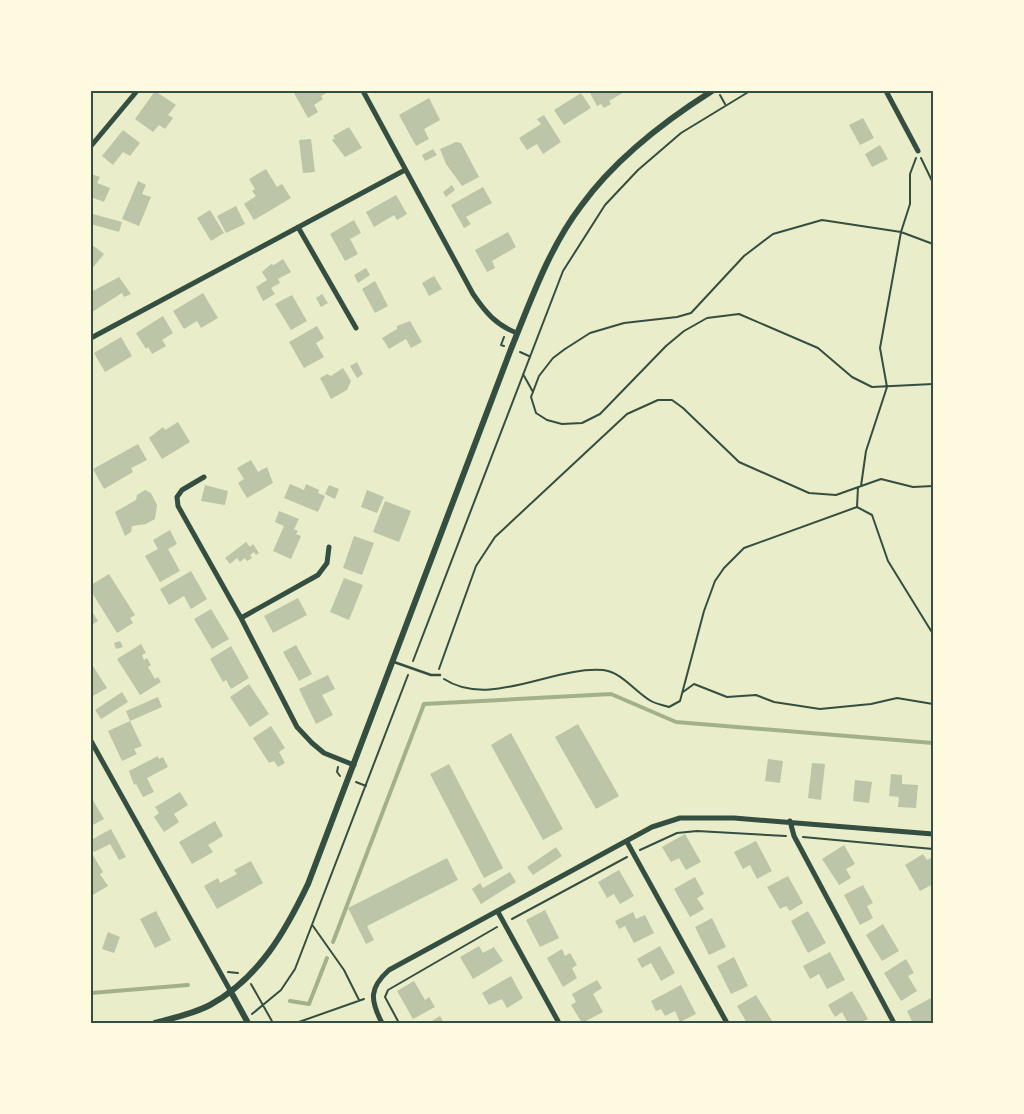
<svg xmlns="http://www.w3.org/2000/svg" width="1024" height="1114" viewBox="0 0 1024 1114" font-family="'PT Sans Narrow',sans-serif">
  <style>
    .lines { fill: none; stroke-linecap: round; stroke-linejoin: round }
    .stream { stroke: #a3b18a; stroke-width: 4 }
    .building { fill: #bcc5a7 }
    .path { stroke: #344e41; stroke-width: 2 }
    .service { stroke: #344e41; stroke-width: 2.5 }
    .minor { stroke: #344e41; stroke-width: 5 }
    .tertiary { stroke: #344e41; stroke-width: 6 }
    .neatline { fill: none; stroke: #344e41; stroke-width: 2 }
  </style>
  <rect width="100%" height="100%" fill="#e9edc9"/>
  <g class="lines">
    <path class="stream" d="M333,942L424,704L611,694L676,722L933,743
      M91,993L188,985
      M290,1001L309,1004L327,958"/>
  </g>
  <path class="building" d="M155,91L176,105L168,115L173,118L165,129L159,125L153,132L135,119Z
    M296,91H330L321,96L323,99L314,105L318,112L308,118L294,93Z
    M589,91H626L609,101L611,104L604,108L601,104L597,106Z
    M581,93L591,108L564,125L554,110Z
    M429,98L440,120L424,129L429,139L416,146L399,115Z
    M544,115L561,142L543,154L537,144L527,150L519,138L541,124L537,119Z
    M863,118L874,138L860,145L849,125Z
    M349,127L362,148L345,157L332,140L335,138L333,136Z
    M123,130L140,143L130,156L123,152L113,165L102,156Z
    M311,139L315,172L303,173L299,140Z
    M456,142L461,143L479,177L462,186L446,164L440,149Z
    M880,145L888,159L872,167L865,154Z
    M433,149L437,155L425,161L422,155Z
    M266,169L277,187L282,184L291,198L254,220L244,204L256,196L252,191L255,189L249,179Z
    M91,174L100,177L97,183L110,188L104,202L91,197Z
    M138,181L146,185L142,194L151,197L139,226L122,219Z
    M452,185L455,190L446,197L443,192Z
    M483,187L492,203L466,217L471,224L464,228L451,205Z
    M396,195L407,214L397,220L394,215L374,227L366,212Z
    M236,206L245,224L226,233L217,216Z
    M210,210L224,233L211,241L197,218Z
    M93,214L122,222L119,232L91,224Z
    M354,220L361,233L350,239L358,254L345,261L330,234Z
    M508,232L516,247L492,261L495,268L487,272L475,250Z
    M91,244L104,254L91,270Z
    M283,259L291,272L278,279L280,283L271,288L275,294L263,301L256,287L267,280L262,272L271,264L274,265Z
    M366,268L370,275L358,283L354,275Z
    M434,276L442,289L429,296L422,283Z
    M119,277L131,294L124,297L122,293L92,312L91,292Z
    M375,281L388,306L375,313L362,289Z
    M203,293L218,318L201,328L197,321L184,329L173,311Z
    M322,294L328,303L321,307L316,298Z
    M292,295L307,321L291,330L275,304Z
    M163,316L173,333L162,340L166,346L152,354L148,347L146,349L136,333Z
    M410,321L422,342L411,348L406,339L389,349L382,338L397,329V326Z
    M317,326L324,338L316,343L324,357L304,368L289,342Z
    M121,337L132,356L105,372L94,353Z
    M357,362L363,374L357,378L350,366Z
    M343,368L351,381L347,390L331,399L320,378L327,374L331,376Z
    M178,422L190,442L162,459L149,438L163,427L165,430Z
    M138,444L147,460L131,468L133,472L104,489L93,469Z
    M251,460L258,472L267,467L273,483L247,498L238,483L244,479L237,468Z
    M290,484L304,490L306,484L319,490L318,493L325,496L318,512L284,498Z
    M205,485L228,491L225,505L201,501Z
    M329,485L339,489L335,499L325,494Z
    M145,490L151,493L157,505L155,519L146,524L132,526L131,532L125,536L115,512L136,500L137,495Z
    M367,490L384,497L377,513L361,507Z
    M385,501L411,511L399,542L373,532Z
    M279,511L299,519L294,529L298,531L296,534L301,536L291,559L273,551L284,526L275,522Z
    M170,530L177,544L168,549L180,571L160,582L145,556L158,549L153,540Z
    M354,536L374,543L362,575L343,568Z
    M246,542L250,547L253,544L259,553L256,555L254,552L250,555L252,558L247,561L245,558L240,562L237,558L230,564L225,558Z
    M191,571L207,599L191,609L184,596L169,605L160,589Z
    M109,574L135,615L130,618L133,623L117,633L91,591V585Z
    M344,578L363,585L349,620L330,612Z
    M298,598L307,615L273,633L264,616Z
    M211,609L229,639L212,649L194,619Z
    M91,610L98,621L91,625Z
    M120,641L123,647L116,649L114,643Z
    M141,644L146,653L142,655L144,660L147,658L151,665L148,667L155,679L158,677L161,682L140,695L117,659Z
    M296,645L312,674L299,681L283,652Z
    M231,646L249,678L231,689L226,680L223,682L210,659Z
    M91,663L107,688L91,697Z
    M328,675L335,689L322,695L333,715L316,724L299,689Z
    M249,684L269,714L250,727L230,697Z
    M122,692L128,702L101,719L95,710Z
    M158,697L162,707L130,721L126,711Z
    M130,721L142,746L134,749L137,754L122,761L108,731Z
    M578,724L619,796L596,809L555,737Z
    M271,726L285,748L279,752L285,763L278,767L274,761L269,763L253,738Z
    M511,733L563,829L543,840L491,745Z
    M158,756L159,759L163,757L168,767L147,778L154,792L143,797L136,784L134,785L129,771Z
    M768,759L783,761L780,783L765,781Z
    M812,763L825,764L821,800L808,798Z
    M449,764L503,868L484,878L430,774Z
    M891,774L902,775V784L918,785L916,808L898,807L899,797L889,796Z
    M855,780L872,782L869,803L853,801Z
    M180,792L188,805L174,814L179,822L164,832L154,817L159,813L155,807Z
    M91,797L104,819L91,826Z
    M215,821L223,836L208,845L213,852L192,864L179,842Z
    M111,829L126,857L119,860L110,844L94,852L91,846V840Z
    M685,834L701,862L686,870L679,858L671,862L662,847Z
    M756,841L772,871L757,879L750,865L743,869L734,852Z
    M844,845L855,864L846,869L851,878L839,885L822,859Z
    M556,847L562,856L533,875L527,867Z
    M91,852L103,872L100,874L108,886L91,896V884L93,883L91,879Z
    M923,854L927,860L933,857V884L920,891L905,865Z
    M447,858L458,880L367,926L374,940L366,944L348,908Z
    M251,861L263,883L217,909L204,886L218,878L220,883L237,874L234,870Z
    M619,870L634,896L620,904L614,894L607,898L598,882Z
    M510,872L516,882L481,904L472,889L480,883L483,888Z
    M788,876L803,903L790,911L786,906L780,909L767,887Z
    M695,877L704,894L697,898L704,909L690,917L674,889Z
    M863,885L873,903L867,906L873,918L860,925L844,895Z
    M545,910L559,938L540,947L526,920Z
    M156,911L171,940L155,948L140,919Z
    M808,911L826,943L808,953L791,921Z
    M633,912L636,919L645,915L654,933L634,943L625,926L619,929L615,921Z
    M712,918L726,947L709,955L695,927Z
    M883,924L899,951L882,961L866,935Z
    M108,932L120,937L114,953L102,949Z
    M479,946L483,953L494,947L503,961L473,979L460,957Z
    M660,946L675,973L661,981L651,963L642,968L637,959Z
    M562,949L565,956L570,953L577,965L572,968L577,978L563,987L547,958Z
    M830,952L845,980L827,989L819,974L810,979L803,966Z
    M734,957L748,986L731,994L717,966Z
    M906,959L914,973L908,976L917,991L901,1001L884,973Z
    M511,976L523,998L507,1008L502,999L489,1005L482,993Z
    M597,980L602,988L593,994L603,1012L582,1023L571,1005L576,1002L572,994Z
    M414,981L425,1000L429,997L435,1007L413,1019L397,991Z
    M681,985L696,1014L680,1022L675,1011L665,1016L661,1009L656,1011L651,1001Z
    M852,991L868,1019L860,1023H848L842,1012L835,1017L828,1005Z
    M756,995L772,1021L769,1023H747L737,1006Z
    M933,997V1014L931,1015L933,1023H913L907,1011Z
    M440,1016L444,1023H428Z"/>
  <g class="lines">
    <path class="path" d="M720,95L725,104
      M921,158L933,183
      M933,244L901,232L822,220L773,234L744,256L691,313L677,317L624,323L590,333L565,349L553,358L539,376L531,397L536,413L547,420L562,424L582,423L600,414L666,346L684,331L707,318L739,314L818,348L852,377L872,387L933,384
      M504,337L501,345L504,346
      M520,352L529,356
      M523,374L533,392
      M861,486L866,451L887,387L880,348L901,232L910,204V174L916,158
      M857,507L858,487
      M413,661L563,271L605,205L638,170L681,133L750,91
      M439,669L476,566L495,537L627,414L658,400H672L683,408L739,462L809,493L836,495L881,479L913,487L933,486
      M444,679C490,709 552,666 603,670C622,672 635,692 651,701C656,704 663,705 669,707L680,701L704,611L715,581L724,568L744,548L857,507L872,515L888,561L933,634
      M683,692L694,684L727,697L756,695L774,702L820,709L871,704L897,698L933,704
      M338,767L337,772L340,776
      M356,782L366,786
      M803,837L933,849
      M640,850L677,833L697,831L786,836
      M512,919L627,857
      M313,926L344,970L359,1000
      M228,972L238,973
      M251,984L273,1023
      M252,1014L281,990L295,969L408,675
      M296,1023L364,999
      M399,1023L385,997L388,990L497,927"/>
    <path class="service" d="M394,662L431,675H440"/>
    <path class="minor" d="M363,91L473,294C486,313 496,325 517,333
      M886,91L918,151
      M91,146L137,91
      M298,227L356,328
      M91,338L405,170
      M204,477L182,490L177,497L178,506L241,618L297,727L312,743L324,753L354,765
      M241,618L318,575L327,563L329,547
      M91,741L231,992
      M790,821L794,836L894,1023
      M627,842L727,1023
      M498,912L559,1023
      M382,1023C370,1000 369,988 389,970L652,827L680,818H734L933,834"/>
    <path class="tertiary" d="M231,992L248,1023
      M155,1023C173,1018 193,1014 210,1005C259,978 285,932 308,884L511,349C531,300 549,248 581,206C615,159 663,122 712,91"/>
  </g>
  <rect width="1024" height="1114" fill="none" stroke="#fefae0" stroke-width="185"/>
  <rect x="92" y="92" width="840" height="930" class="neatline"/>
</svg>
